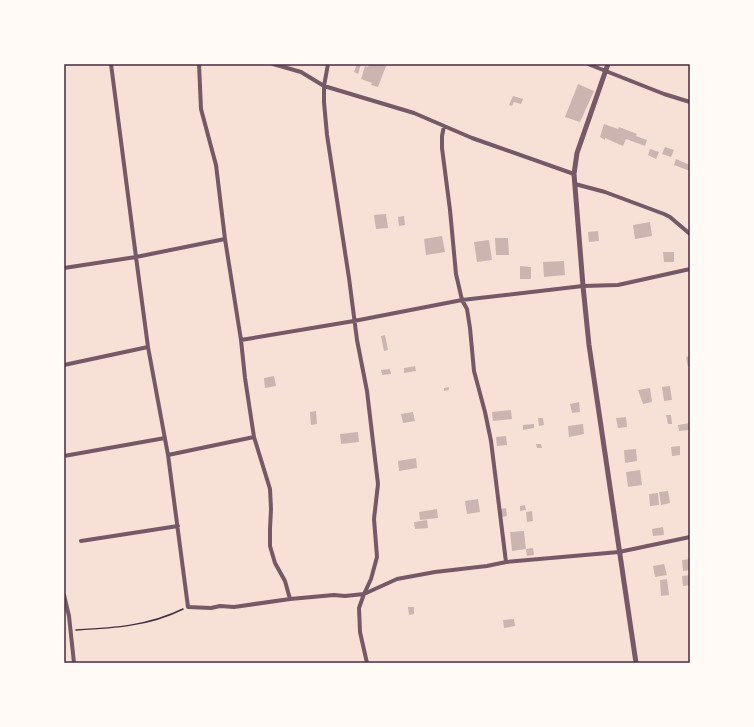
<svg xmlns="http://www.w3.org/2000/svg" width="754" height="727" viewBox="0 0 754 727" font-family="'Exo 2',sans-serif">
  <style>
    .building { fill: #ccb4b1 }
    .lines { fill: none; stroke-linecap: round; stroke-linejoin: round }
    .path { stroke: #4a2c40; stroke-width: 1.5 }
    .minor { stroke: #755966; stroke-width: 4 }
    .tertiary { stroke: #755966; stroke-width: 5 }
    .neatline { fill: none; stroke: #4a2c40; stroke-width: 1.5 }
  </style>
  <rect width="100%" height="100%" fill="#f7e1d7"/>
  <path class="building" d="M357,64H361L358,74L354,72Z
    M369,64H382L386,66L378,87L371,85L372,83L361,79L365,66L368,67Z
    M578,84L594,91L580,122L565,117Z
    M513,96L523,99L521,104L514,102L512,106L509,105Z
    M604,124L618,129L619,127L637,134L636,136L647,140L645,146L626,139L623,146L605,138V140L600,137Z
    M665,147L674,150L671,157L662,154Z
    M650,149L659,152L656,159L648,155Z
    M676,159L690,165V171L674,165Z
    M386,214L388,228L376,229L374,215Z
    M404,216L405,225L399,226L398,217Z
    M650,222L652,236L635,239L633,225Z
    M598,231L599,241L589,242L588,232Z
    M442,236L445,252L426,255L424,239Z
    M495,238H508L509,255H496Z
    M489,240L492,260L477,262L474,242Z
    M663,252H674V262H664Z
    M564,261L565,275L544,277L543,262Z
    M520,266L531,267V279H520Z
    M385,335L388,350L384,351L381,336Z
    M690,356V367H688L686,357Z
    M415,366L416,371L404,373V368Z
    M390,369L391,374L382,375L381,370Z
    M274,376L276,386L265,388L264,378Z
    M670,386L672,400L664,401L662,387Z
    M449,387V390L444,391V388Z
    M650,388L652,402L643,404L638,390Z
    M579,402L580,412L572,413L570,404Z
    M511,410L512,419L493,421L492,412Z
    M316,411L317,424L311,425L310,412Z
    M413,412L415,421L403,423L401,414Z
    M666,415H671L672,424H668Z
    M626,417L627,427L618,428L616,418Z
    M538,418H543L544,425L539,426Z
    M690,423V430L679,431L678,425Z
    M534,424V428L523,430V425Z
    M583,424L584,434L569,437L568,426Z
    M358,432L359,442L341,444L340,434Z
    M506,436L507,445L497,446L496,437Z
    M536,444H541L542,448H537Z
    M680,446V455L672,456L671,447Z
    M636,449L637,461L625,463L624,450Z
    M416,458L417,468L399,471L398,461Z
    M640,470L642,485L628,487L626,472Z
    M668,491L670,503L661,505L659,492Z
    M658,493L659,505L650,506L649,494Z
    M478,499L480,512L467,514L465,501Z
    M525,505L526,510L520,511V506Z
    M506,508L507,516L502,517L501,509Z
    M437,509L438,518L420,520L419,512Z
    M532,511L533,521L527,522L526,512Z
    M427,520L428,528L415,529L414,522Z
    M663,527L664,535L653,536L652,529Z
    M524,531L526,549L512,551L510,532Z
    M533,548L534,555L527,556L526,549Z
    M690,559V570L683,571L682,560Z
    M664,564L667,575L655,577L653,566Z
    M690,575V585L683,586L682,576Z
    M667,579L669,595L661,596L660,580Z
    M408,607H414V614L409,615Z
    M514,619L515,626L504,628L503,620Z"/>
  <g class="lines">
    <path class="path" d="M76,630C113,628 149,626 183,609"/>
    <path class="minor" d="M111,64L136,257L148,347L168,455L188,607L211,608L220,606L234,607L290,599L334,595L345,596L364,594L397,579L435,572L487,566L506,562L619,552L690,537
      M199,64L201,109L216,165L225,239L241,340L245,378L254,437L270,489L271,509L270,529V546L275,563L285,581L290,599
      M273,64L301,72L324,86L414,113L472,138L574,174
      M328,64L324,86V102L327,135L349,278L357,340L367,391L378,484L374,519L377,557L371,579L364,594L359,608L360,632L367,663
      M588,64L664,94L690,102
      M444,126L442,136V148L450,210L456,274L462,300L467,309L470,328L474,371L485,412L491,441L506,562
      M575,184L605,192L664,214L670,217L690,234
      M64,268L136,257L225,239
      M241,340L354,321L462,300L583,286L618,285L690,269
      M64,365L148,347
      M168,455L254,437
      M64,456L165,438
      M81,541L178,526
      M64,595L69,616L74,663"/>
    <path class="tertiary" d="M608,64L577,153L574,174L583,286L589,345L636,663"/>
  </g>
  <rect width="754" height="727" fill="none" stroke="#fffaf5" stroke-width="130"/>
  <rect x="65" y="65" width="624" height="597" class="neatline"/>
</svg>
